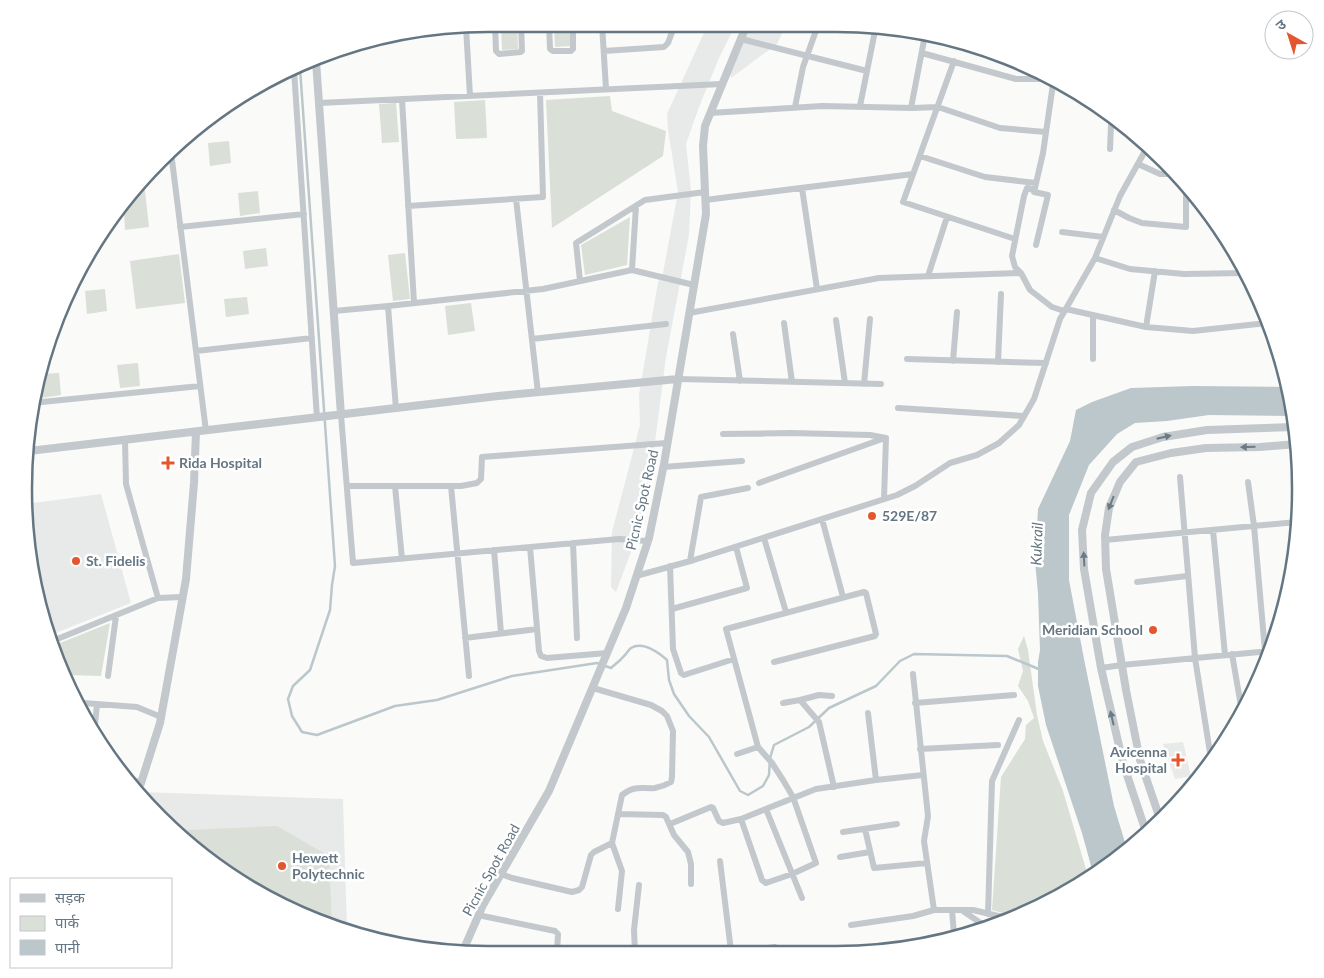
<svg xmlns="http://www.w3.org/2000/svg" width="1324" height="978" viewBox="0 0 1324 978" font-family="Lato,'Noto Sans Devanagari',sans-serif">
  <style>
    .built { fill: #e8e9e9 }
    .green { fill: #dadfd7 }
    .water { fill: #bbc7cb }
    .lines { fill: none; stroke-linecap: round; stroke-linejoin: round }
    .stream { stroke: #bbc7cb; stroke-width: 2.5 }
    .minor { stroke: #c3c8cc; stroke-width: 6 }
    .tertiary { stroke: #c3c8cc; stroke-width: 8 }
    .oneway { fill: #6a7a87 }
    .poi-dot { fill: #e4572e; stroke: #fff; stroke-width: 2 }
    .labels { text-anchor: middle; stroke-width: 5; stroke-linejoin: round; paint-order: stroke }
    .poi-label { font-size: 14px; font-weight: bold; fill: #657683; stroke: #fff; text-anchor: start }
    .street-label { font-size: 14px; fill: #657683; stroke: #fff }
    .water-label { font-size: 15px; font-style: italic; fill: #60757c; stroke: #fff }
    .rim { fill: none; stroke: #657683; stroke-width: 2.5 }
  </style>
  <rect width="100%" height="100%" fill="#fafaf8"/>
  <path class="built" d="M708,24H736L719,58L699,107L686,144L691,190L689,235L666,357L651,473L640,528L616,592L611,587L612,532L640,425L639,395L658,282L663,273L678,192L668,130L667,114Z
    M750,24L786,25L777,44L731,78L730,72Z
    M101,494L131,603L48,636L25,520L26,504Z
    M1183,742L1191,776L1175,779L1163,744Z
    M142,792L343,799L347,931L340,930L257,892L182,839L141,795Z"/>
  <path class="green" d="M501,24H517L518,49L502,50Z
    M554,24H570L571,46L555,47Z
    M610,96L612,111L666,131L663,156L552,228L546,100Z
    M485,100L487,138L456,139L454,102Z
    M396,103L399,142L382,143L379,104Z
    M229,141L231,163L210,166L208,143Z
    M144,182L149,227L125,230L124,211Z
    M258,191L260,213L240,216L238,193Z
    M630,217L627,265L585,275L581,245Z
    M266,248L268,266L245,269L243,251Z
    M405,253L410,299L393,301L388,255Z
    M179,254L185,303L136,309L130,261Z
    M105,289L107,311L87,314L85,291Z
    M247,297L249,314L226,317L224,299Z
    M471,303L475,331L448,335L445,306Z
    M138,363L140,386L120,388L117,365Z
    M59,373L61,395L41,398L39,380L41,374Z
    M110,623L101,676L68,675L59,658L60,643Z
    M1024,636L1028,650L1037,715L1043,741L1063,791L1088,876L1016,917L992,910L1001,777L1025,739L1026,725L1034,718L1028,701L1018,686L1023,671L1018,649Z
    M277,826L329,856L332,926L257,892L183,840L187,830Z"/>
  <path class="water" d="M1193,386L1287,387L1292,416L1209,415L1167,421L1135,423L1117,434L1089,465L1069,515V580L1084,659L1114,806L1127,849L1118,858L1093,873L1082,833L1046,725L1038,686V662L1040,650L1038,593L1035,561L1038,509L1070,441L1076,410L1092,402L1131,388Z"/>
  <g class="lines">
    <path class="stream" d="M300,68L335,566L332,585L330,610L310,670L293,686L288,699L292,716L302,732L317,735L395,706L437,700L512,676L597,663L611,668C615,664 620,661 623,657C626,655 628,650 631,648C643,641 659,653 667,660L669,680L674,694L689,716L709,737L740,791L748,795L763,786L769,775L770,758L774,745L809,727L829,708L876,686L900,661L914,654L1007,656L1041,670"/>
    <path class="minor" d="M495,24L496,51L499,54L521,52L522,51L521,24
      M549,24L550,49L553,51H571L573,49V24
      M602,24L606,89
      M466,27L470,96
      M741,39L867,71
      M604,51L664,47L668,43L675,24
      M922,53L1016,79H1043
      M954,61L903,202L1015,239
      M294,70L317,418
      M402,99L414,303
      M319,103L722,84
      M860,106L876,26
      M795,107L803,67L818,25
      M911,108L925,35
      M710,113L822,106L913,108L938,107L1000,128L1046,132
      M1110,149L1111,125H1118
      M171,152L206,431
      M920,156L985,177L1036,183
      M1138,164L1160,174H1171
      M802,188L817,289
      M516,199L538,393
      M705,200L913,174
      M408,206L543,197L540,93
      M1114,210L1129,218L1142,223L1186,227V189
      M180,227L304,214
      M1062,232L1103,237
      M1036,245L1048,195L1034,192L1043,153L1053,84
      M1095,258L1130,269L1184,274L1246,273
      M632,270L636,206
      M1021,273L1015,267L1012,256L1024,196L1027,188L1034,190
      M928,276L947,217
      M580,281L576,243L645,200L705,192
      M388,306L396,409
      M1066,309L1146,327L1193,331L1267,323
      M334,311L388,306L543,289L632,270L694,285
      M689,313L879,278L1021,273L1030,290L1052,307L1064,311
      M836,320L845,383
      M784,323L792,382
      M1146,327L1155,271
      M733,334L740,381
      M532,339L666,324
      M196,351L312,338
      M907,359L1046,363
      M1093,359V315
      M953,361L957,312
      M998,362L1001,294
      M678,379L881,384
      M864,384L870,319
      M36,387L38,402
      M32,403L200,386
      M898,408L1024,416
      M341,415L353,563L619,539L647,541
      M723,434L792,433L870,435L886,438
      M125,440L126,484L158,598
      M663,467L742,461
      M1180,477L1195,658L1211,759
      M1248,482L1254,526L1265,651
      M759,483L885,438
      M347,486H461L477,483L481,479L482,457L667,443
      M395,486L402,559
      M451,486L469,676
      M884,499L886,438
      M822,519L843,597
      M1296,522L1297,535
      M1213,530L1225,655
      M764,538L786,612
      M1105,540L1297,522
      M573,543L577,638
      M530,547L539,651L541,656L547,658L607,653
      M494,550L501,633
      M690,561L701,497L748,488
      M670,566L673,649L681,673L684,675L734,659
      M636,576L694,560L897,495L915,486L950,463L977,455L999,443L1019,425L1034,399L1060,319L1095,258L1120,196L1145,151
      M1137,582L1187,576
      M672,609L747,588L736,547
      M465,638L537,629
      M50,642L158,598L182,597
      M1232,654L1242,712
      M1101,668L1122,665L1270,651
      M913,674L928,816L924,841L934,910
      M108,676L116,616
      M593,688L651,705L662,711L667,716L673,731L672,777L671,782C666,785 660,787 655,788C640,789 635,785 622,795L612,843L622,871L618,909
      M800,700L819,695L832,696
      M83,703L137,707L161,717
      M783,703L800,700L819,722L834,787
      M915,703L1014,695
      M868,713L876,780
      M95,725L97,704
      M920,749L998,745
      M737,754L758,747
      M766,809L802,898
      M618,814L663,815L666,817L674,835L688,852L691,864V884
      M741,819L762,880L766,883L792,874L816,863L793,797L783,780L772,763L758,747L726,629L864,592L866,593L876,634L875,636L774,662
      M670,824L711,807L713,808L719,821L723,823L741,819L816,789L876,780L923,775
      M865,829L874,868L927,863
      M843,832L897,824
      M840,857L870,852
      M720,861L731,951
      M501,874L512,878L572,892L579,890L582,887L591,855L594,852L612,843
      M952,910L954,935
      M963,911L982,924L987,926
      M988,914L992,781L1019,720
      M478,915L555,931L558,934L557,953
      M851,925L913,916L934,910H973L1011,919
      M747,951L775,947
      M635,952L634,930L639,885"/>
    <path class="tertiary" d="M316,61L341,415
      M29,451L498,396L678,379
      M129,781L141,783
      M137,790L141,783L160,723L186,579L194,483L196,432
      M1160,819L1140,760L1126,690L1106,569L1105,535L1109,508L1120,482L1136,462L1171,453L1206,448L1260,447L1297,444
      M1146,832L1123,763L1101,668L1084,569L1082,530L1091,493L1113,462L1132,447L1163,437L1207,430L1294,427
      M462,953L483,905L549,791L626,608L649,538L664,464L706,214L703,146L705,126L747,24"/>
  </g>
  <defs><path id="oneway-solid" d="M-6-.8H1V-3.2L6.5 0L1 3.2V.8H-6Z" transform="scale(1.25)"/></defs>
  <g class="oneway">
    <use href="#oneway-solid" transform="translate(1164 437) rotate(-13)"/>
    <use href="#oneway-solid" transform="translate(1248 447) rotate(179)"/>
    <use href="#oneway-solid" transform="translate(1111 503) rotate(111)"/>
    <use href="#oneway-solid" transform="translate(1084 559) rotate(-93)"/>
    <use href="#oneway-solid" transform="translate(1112 718) rotate(-103)"/>
  </g>
  <g class="poi-dot">
    <path d="M165.5 455.5h5v5h5v5h-5v5h-5v-5h-5v-5h5z"/>
    <circle cx="872" cy="516" r="5"/>
    <circle cx="76" cy="561" r="5"/>
    <circle cx="1153" cy="630" r="5"/>
    <path d="M1175.5 752.5h5v5h5v5h-5v5h-5v-5h-5v-5h5z"/>
    <circle cx="282" cy="866" r="5"/>
  </g>
  <g class="labels">
    <g class="poi-label">
      <text x="179" y="468">Rida Hospital</text>
      <text x="882" y="521">529E/87</text>
      <text x="86" y="566">St. Fidelis</text>
      <text x="1143" y="635" text-anchor="end">Meridian School</text>
      <text x="1167" y="757" text-anchor="end">Avicenna<tspan x="1167" dy="16">Hospital</tspan></text>
      <text x="292" y="863">Hewett<tspan x="292" dy="16">Polytechnic</tspan></text>
    </g>
    <g class="street-label">
      <text transform="translate(642 500) rotate(-77)" y="5">Picnic Spot Road</text>
      <text transform="translate(491 870) rotate(-61)" y="5">Picnic Spot Road</text>
    </g>
    <g class="water-label">
      <text transform="translate(1037 544) rotate(-88)" y="5">Kukrail</text>
    </g>
  </g>
  <path d="M0 0H1324V978H0ZM488 32H836A456 456 0 0 1 1292 488V490A456 456 0 0 1 836 946H488A456 456 0 0 1 32 490V488A456 456 0 0 1 488 32Z" fill="#fff" fill-rule="evenodd"/>
  <path class="rim" d="M488 32H836A456 456 0 0 1 1292 488V490A456 456 0 0 1 836 946H488A456 456 0 0 1 32 490V488A456 456 0 0 1 488 32Z"/>
  <rect x="10" y="878" width="162" height="90" fill="#ffffff" stroke="#c1c8cd"/>
  <rect x="20" y="894" width="25" height="8" fill="#c3c8cc" stroke="#c1c8cd"/>
  <text x="55" y="903" font-size="15" fill="#657683">सड़क</text>
  <rect x="20" y="916" width="25" height="15" fill="#dadfd7" stroke="#c1c8cd"/>
  <text x="55" y="928" font-size="15" fill="#657683">पार्क</text>
  <rect x="20" y="940" width="25" height="15" fill="#bbc7cb" stroke="#c1c8cd"/>
  <text x="55" y="953" font-size="15" fill="#657683">पानी</text>
  <g transform="translate(1289 35) rotate(321)"><circle r="24" fill="#ffffff" stroke="#c1c8cd"/>
  <path d="M0-4L9 19L0 12L-9 19Z" fill="#e4572e"/>
  <text y="-8" font-size="14" font-weight="bold" text-anchor="middle" fill="#657683">उ</text>
  </g>
</svg>
